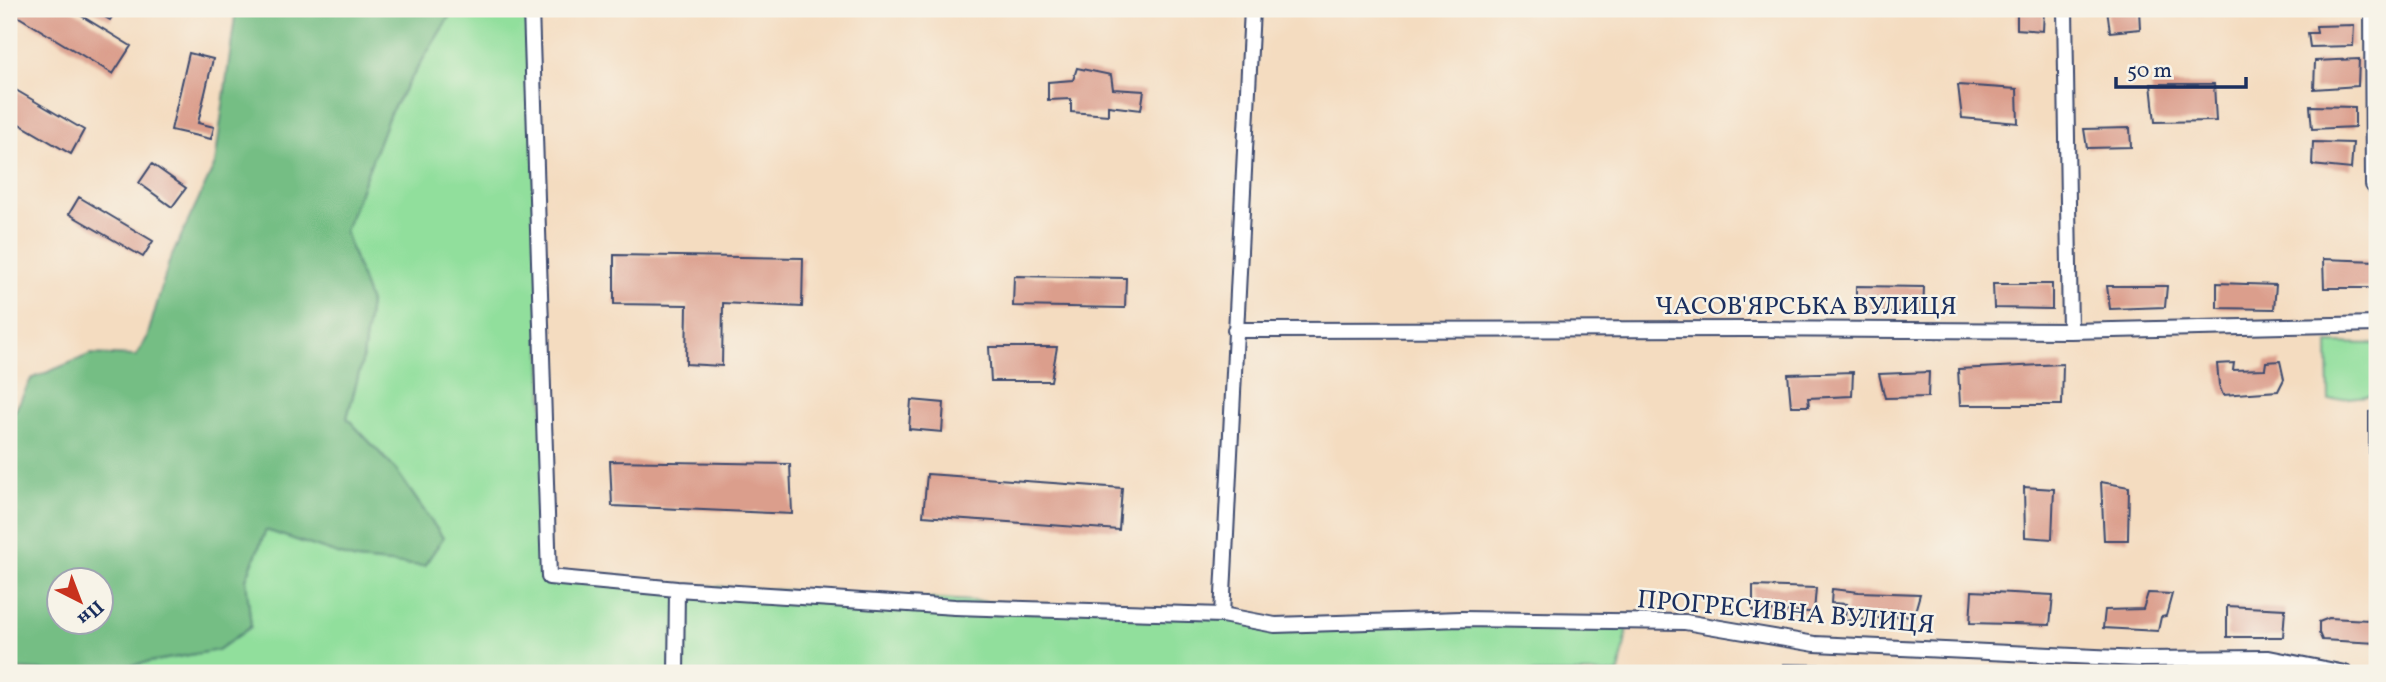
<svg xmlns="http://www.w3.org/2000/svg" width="2386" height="682" viewBox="0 0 2386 682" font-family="Vollkorn,serif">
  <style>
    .green { fill: #91df9c; stroke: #56877d; stroke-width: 2 }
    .forest { fill: #74be84; stroke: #487671; stroke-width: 2; fill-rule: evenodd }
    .building { fill: #db9e8c }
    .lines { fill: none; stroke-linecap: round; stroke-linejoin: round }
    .minor-casing { stroke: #3c496d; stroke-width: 18 }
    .minor { stroke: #fff; stroke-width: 14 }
    .labels { text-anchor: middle; stroke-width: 5; stroke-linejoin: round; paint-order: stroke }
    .street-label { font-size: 26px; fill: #1b2f5e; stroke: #f7f3e8 }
  </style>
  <rect width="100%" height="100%" fill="#f7f3e8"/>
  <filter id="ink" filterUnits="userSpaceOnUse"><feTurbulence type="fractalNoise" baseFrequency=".0143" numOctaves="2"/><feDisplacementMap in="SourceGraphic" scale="14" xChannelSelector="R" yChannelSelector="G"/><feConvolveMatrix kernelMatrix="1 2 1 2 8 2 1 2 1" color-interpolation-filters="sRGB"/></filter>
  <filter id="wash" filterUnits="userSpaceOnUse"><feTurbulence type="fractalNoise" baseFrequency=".00686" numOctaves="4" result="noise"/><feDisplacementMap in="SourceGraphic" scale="28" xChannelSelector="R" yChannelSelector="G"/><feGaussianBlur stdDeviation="1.57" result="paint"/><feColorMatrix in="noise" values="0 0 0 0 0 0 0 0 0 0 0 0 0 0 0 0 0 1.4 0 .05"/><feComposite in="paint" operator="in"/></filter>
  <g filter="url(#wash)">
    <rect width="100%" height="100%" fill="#f4dcc0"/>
    <path class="green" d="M454,9H529L549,577L1221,615L1275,625L1629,621L1619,673H86L218,650L251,627L246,579L266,530L356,560L424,566L443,538L396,470L347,418L363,358L370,303L345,231L390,113Z
      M2328,343L2377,344V395L2329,400Z"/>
    <path class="forest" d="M236,9H454L390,113L345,231L370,303L363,358L347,418L396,470L443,538L424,566L356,560L266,530L246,579L251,626L218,650L86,673L15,669L9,664V423L31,379L91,354L136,356L147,338L169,262L215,164ZM60,580H102V622H60Z"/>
    <g id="blocks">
      <path class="building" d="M9,9H70L131,46L113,74L9,11Z
        M91,9H117L110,20Z
        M2017,9H2044L2043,31L2017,29Z
        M2107,9H2139L2140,29L2110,32Z
        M2354,25L2353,46L2310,47L2308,33H2317L2316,26Z
        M189,53L213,59L198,123L214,127L211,139L171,130Z
        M2359,59L2358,86L2314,89L2315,61Z
        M1077,68L1111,75L1113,89L1144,91L1141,110L1108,106V115L1071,112V99L1048,100V82L1073,80Z
        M2151,84H2214L2216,121L2155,122Z
        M1958,85L2017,89L2018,123L1962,118Z
        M9,86L84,130L71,154L9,118Z
        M2310,106L2355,107V127L2312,129Z
        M2130,128L2131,147L2087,148L2084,129Z
        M2313,142L2353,143L2351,169L2312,165Z
        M152,164L186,188L172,207L139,183Z
        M79,197L153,241L143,257L69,214Z
        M614,255L803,258L802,307L723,303L722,366L686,364L687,305L614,304Z
        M2323,259L2377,261V288H2324Z
        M1014,276L1126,278L1125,308L1013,306Z
        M2217,283L2276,285L2274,309L2217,308Z
        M1993,284H2052V309L1994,308Z
        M1856,286L1924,287L1923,312L1856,313Z
        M2107,286H2167L2165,307L2110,309Z
        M989,347H1057L1051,381H991Z
        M2280,361L2284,379L2278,391L2223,395L2219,385L2217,364L2234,363L2233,370L2265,369L2266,362Z
        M2063,364L2062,405H1960L1958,369Z
        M1853,372L1852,396L1808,398L1809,406H1791L1788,374Z
        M1929,372L1928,397L1885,398L1879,374Z
        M911,400L944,403L942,432L909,429Z
        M2377,411V453H2369V412Z
        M610,461L790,464L792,514L612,506Z
        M927,474L1122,488L1119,530L923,516Z
        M2101,482L2129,487L2128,540H2104Z
        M2024,487L2054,489L2052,539L2025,537Z
        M1753,586L1816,588L1814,612L1753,611Z
        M1832,589L1859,592L1920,594L1914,615L1844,621L1847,604L1831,603Z
        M1972,591L2053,595L2050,625L1970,623Z
        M2148,593L2172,594L2166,616L2161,617L2158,631L2103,628L2105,610L2143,609Z
        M2227,606L2285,609L2283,637H2227Z
        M2371,608L2377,609V643L2322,640L2319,633V622L2329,618L2369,620Z
        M1783,664L1831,665V673H1783Z"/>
    </g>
  </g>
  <g filter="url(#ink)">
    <use href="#blocks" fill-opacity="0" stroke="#3c496d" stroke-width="2"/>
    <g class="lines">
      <g class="minor-casing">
        <path id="minor" d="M531,9L549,577L677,589L955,607L1222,615L1275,625L1461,619L1685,622L1815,644L2140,659L2269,658L2345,673
          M2065,9L2070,331
          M2372,9L2373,185L2377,189
          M1235,330L1748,329L2070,331L2377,324
          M1222,615L1252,9
          M676,673L677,589"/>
      </g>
      <use href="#minor" class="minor"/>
    </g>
  </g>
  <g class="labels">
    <g class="street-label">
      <text x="1806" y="314">ЧАСОВ'ЯРСЬКА ВУЛИЦЯ</text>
      <text transform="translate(1786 611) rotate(5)" y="9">ПРОГРЕСИВНА ВУЛИЦЯ</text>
    </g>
  </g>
  <rect width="2386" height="682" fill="none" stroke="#f7f3e8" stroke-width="35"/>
  <g transform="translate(80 601) rotate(138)"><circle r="33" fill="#f7f3e8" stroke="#9fa5b1" stroke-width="2"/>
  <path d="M0-5L12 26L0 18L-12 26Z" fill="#c8321e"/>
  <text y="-10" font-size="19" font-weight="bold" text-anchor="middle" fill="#1b2f5e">Пн</text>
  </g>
  <path d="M2116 77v10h130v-10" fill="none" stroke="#1b2f5e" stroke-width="3.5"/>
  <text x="2127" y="77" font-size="21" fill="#1b2f5e" stroke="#f7f3e8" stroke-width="5" paint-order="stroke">50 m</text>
</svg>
